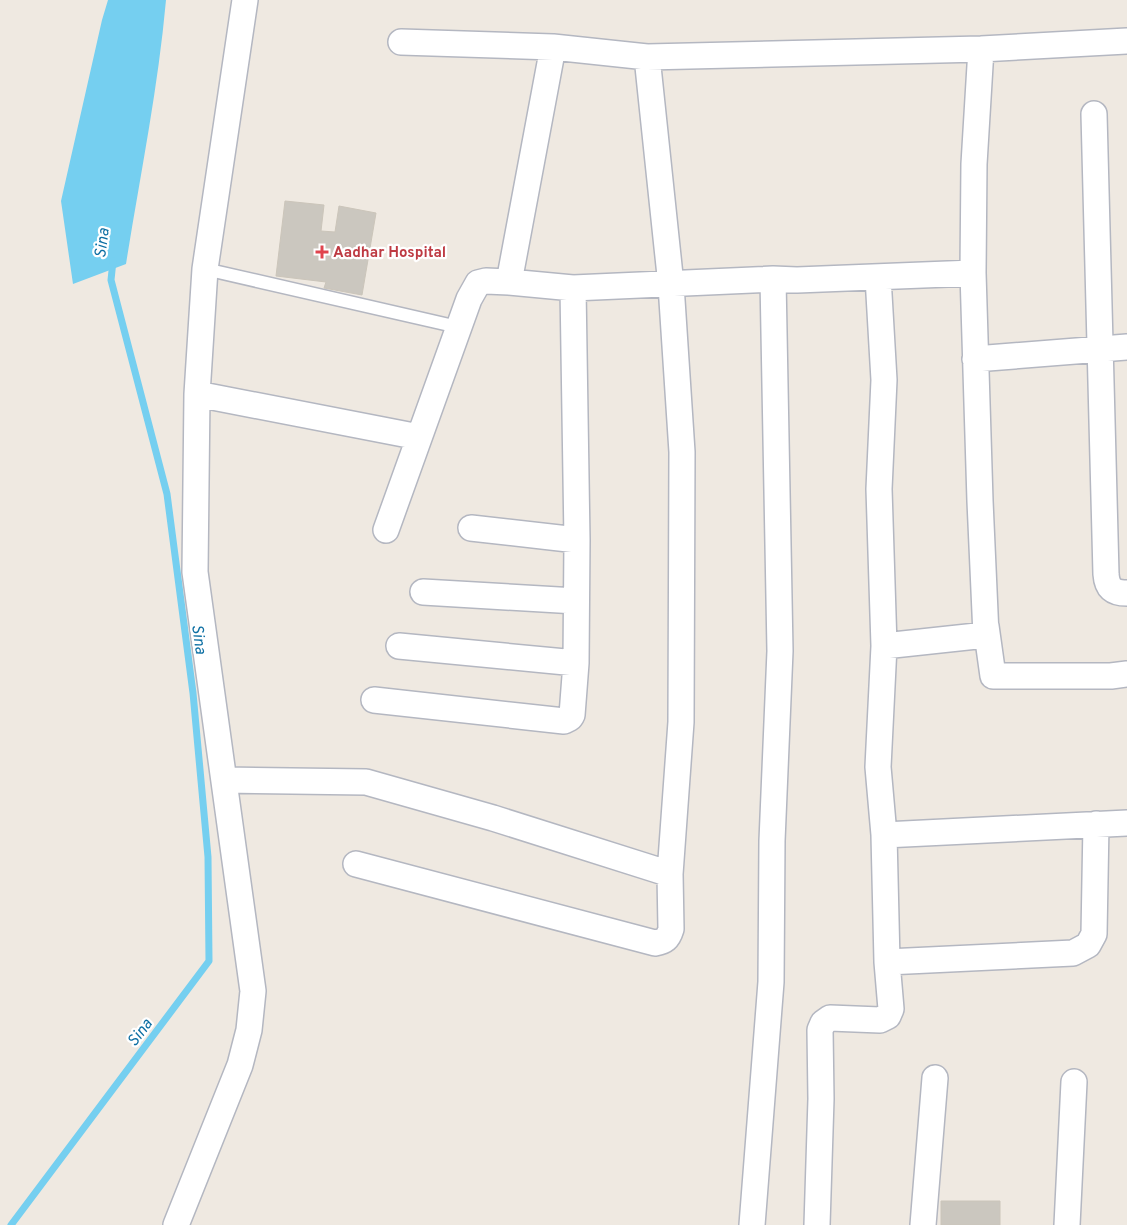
<svg xmlns="http://www.w3.org/2000/svg" width="1127" height="1225" viewBox="0 0 1127 1225" font-family="Overpass,sans-serif">
  <style>
    .water { fill: #75cff0 }
    .lines { fill: none; stroke-linecap: round; stroke-linejoin: round }
    .stream { stroke: #75cff0; stroke-width: 7 }
    .building { fill: #cbc7bf; stroke: #cbc5ba }
    .lane-casing { stroke: #b4b7c1; stroke-width: 15 }
    .street-casing { stroke: #b4b7c1; stroke-width: 28 }
    .lane { stroke: #fff; stroke-width: 12 }
    .street { stroke: #fff; stroke-width: 25 }
    .health-dot { fill: #e0444e; stroke: #fff; stroke-width: 2 }
    .labels { text-anchor: middle; stroke-width: 4.5; stroke-linejoin: round; paint-order: stroke }
    .health-label { font-size: 15px; font-weight: bold; fill: #be3a42; stroke: #fff; text-anchor: start }
    .water-label { font-size: 16px; font-style: italic; fill: #0d6fa3; stroke: #fff }
  </style>
  <rect width="100%" height="100%" fill="#efe9e1"/>
  <path class="water" d="M108,0H166C158,89 140,176 126,264L73,284L61,201L102,20Z"/>
  <g class="lines">
    <path class="stream" d="M11,1225L209,961L208,857L193,693L167,494L111,280L113,261"/>
  </g>
  <path class="building" d="M285,201L324,205L321,231L335,232L339,206L376,213L362,295L324,288L326,282L276,276Z
    M941,1201H1000V1225H941Z"/>
  <g class="lines">
    <g class="lane-casing">
      <path id="lane" d="M205,269L458,327"/>
    </g>
    <g class="street-casing">
      <path id="street" d="M401,42L553,47L647,57L981,49L1127,41
        M1094,114L1106,574C1107,588 1113,593 1127,593
        M973,273L974,164L981,49
        M509,282L553,47
        M975,359L1127,347
        M197,394L419,437
        M471,528L577,540
        M386,530L469,299L478,283L486,281L509,282L573,288L773,279L797,280L973,273L980,501L986,635L884,646L879,489L884,380L878,277
        M423,592L576,601
        M986,626L993,676H1111L1127,674
        M399,646L576,663
        M374,700L564,721L570,718L572,715L576,663L577,540L573,288
        M224,780L366,782L493,818L670,874L681,722L682,452L671,285L647,57
        M884,835L1127,823
        M356,864L655,943C665,941 668,939 671,929L670,874
        M887,962L1073,953L1088,945L1094,934L1096,824
        M176,1225L240,1065L249,1030L253,991L195,572L197,394L205,269L245,0
        M752,1225L771,982L772,841L780,651L773,279
        M817,1225L821,1099L820,1030L823,1023L830,1018L880,1020L888,1016L891,1009L887,962L884,835L878,767L884,646
        M923,1225L935,1078
        M1067,1225L1074,1082"/>
    </g>
    <use href="#lane" class="lane"/>
    <use href="#street" class="street"/>
  </g>
  <path class="health-dot" d="M319.5 244.5h5v5h5v5h-5v5h-5v-5h-5v-5h5z"/>
  <g class="labels">
    <g class="health-label">
      <text x="333" y="257">Aadhar Hospital</text>
    </g>
    <g class="water-label">
      <text transform="translate(101 243) rotate(-83)" y="6">Sina</text>
      <text transform="translate(200 639) rotate(82)" y="6">Sina</text>
      <text transform="translate(139 1032) rotate(-53)" y="6">Sina</text>
    </g>
  </g>
</svg>
